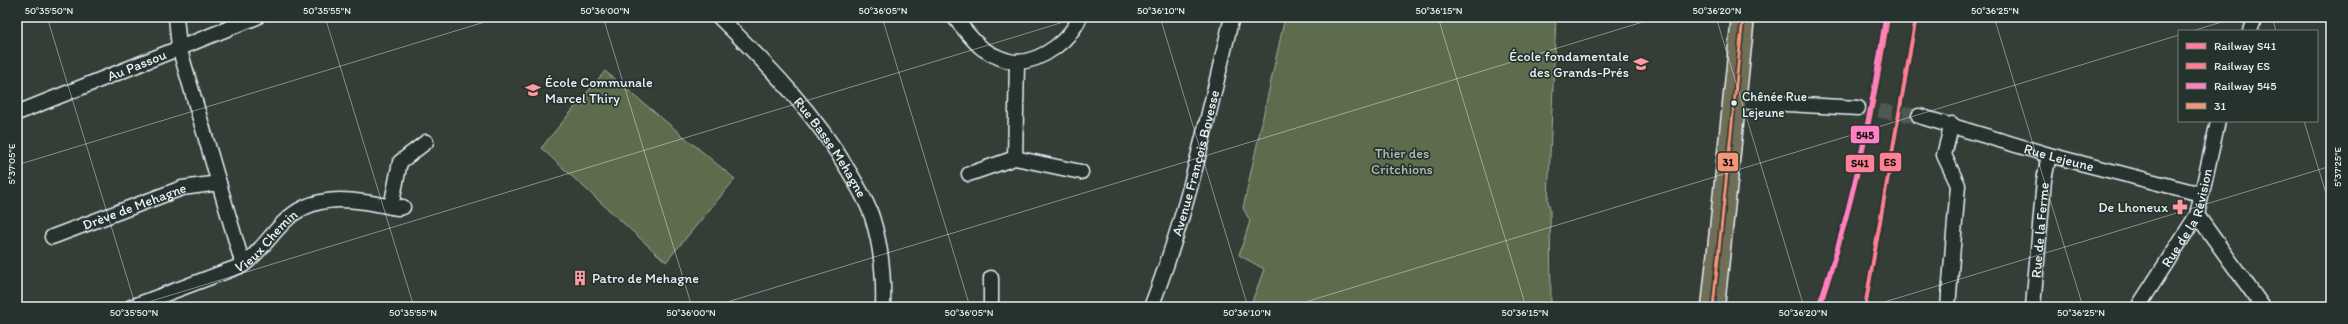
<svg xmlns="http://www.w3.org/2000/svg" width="2348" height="324" viewBox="0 0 2348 324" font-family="Itim,sans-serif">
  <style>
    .green { fill: #5d6c4e; stroke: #a2aea3 }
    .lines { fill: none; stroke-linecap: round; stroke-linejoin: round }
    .minor-tunnel { stroke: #4f5853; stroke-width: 14; stroke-dasharray: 14 7; stroke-linecap: butt }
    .minor-casing { stroke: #e8f1f8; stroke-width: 17 }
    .primary-casing { stroke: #e8f1f8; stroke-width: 25 }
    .minor { stroke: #26332d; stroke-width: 14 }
    .primary { stroke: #716e59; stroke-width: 22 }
    .bus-1-casing { stroke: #26332d; stroke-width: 6 }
    .bus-1 { stroke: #f69477; stroke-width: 3 }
    .rail-1-casing { stroke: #26332d; stroke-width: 7 }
    .rail-2-casing { stroke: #26332d; stroke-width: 7 }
    .rail-3-casing { stroke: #26332d; stroke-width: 7 }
    .rail-1 { stroke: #ff8098; stroke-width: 4 }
    .rail-2 { stroke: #ff8092; stroke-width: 4 }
    .rail-3 { stroke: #ff80c5; stroke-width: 4 }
    .ticks { fill: none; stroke: #e8f1f8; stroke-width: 1; stroke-opacity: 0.45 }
    .bus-dot { fill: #e8f1f8; stroke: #26332d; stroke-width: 1.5 }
    .labels { text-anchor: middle; stroke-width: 3.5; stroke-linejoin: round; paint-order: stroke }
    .bus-label { font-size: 13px; fill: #e8f1f8; stroke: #26332d; text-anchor: start }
    .poi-label { font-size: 14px; fill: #e8f1f8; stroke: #26332d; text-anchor: end }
    .street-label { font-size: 14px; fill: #e8f1f8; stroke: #26332d }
    .park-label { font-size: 14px; fill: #b0bcb4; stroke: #26332d }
    .line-badge { stroke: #26332d; stroke-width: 1.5 }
    .pale-badge-label { font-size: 11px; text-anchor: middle; font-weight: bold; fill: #111 }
    .neatline { fill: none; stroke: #e8f1f8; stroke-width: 1.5 }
    .ticks-label { font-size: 10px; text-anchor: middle; fill: #e8f1f8 }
  </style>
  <rect width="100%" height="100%" fill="#343d36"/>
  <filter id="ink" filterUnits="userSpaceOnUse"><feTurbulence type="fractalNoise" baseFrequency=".025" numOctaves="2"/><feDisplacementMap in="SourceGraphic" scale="8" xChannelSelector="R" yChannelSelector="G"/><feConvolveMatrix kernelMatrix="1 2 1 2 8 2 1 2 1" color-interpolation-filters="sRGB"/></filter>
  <g filter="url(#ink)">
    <path class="green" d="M1285,17H1556L1548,201L1550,208L1551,307H1250L1264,269L1239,255L1250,221L1243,208Z
      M605,71L735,179L666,262L541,148Z"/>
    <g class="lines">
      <path class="minor-tunnel" d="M1858,108L1919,116"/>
      <g class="minor-casing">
        <g id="minor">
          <path d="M176,17L179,47L243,265"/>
          <path id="s1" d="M719,17C768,65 815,113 850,173C858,187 867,201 872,217C881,245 884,277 883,307"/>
          <path d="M954,17C963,27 972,41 983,49C992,55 1007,62 1017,62C1043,61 1070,40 1080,17"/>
          <path d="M2250,31L2255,17"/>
          <path d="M1734,101L1858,108"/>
          <path id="s2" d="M17,113L257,17"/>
          <path id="s3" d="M1919,116L2049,155L2201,194"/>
          <path d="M1015,158L1017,62"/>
          <path d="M969,174L1015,158L1081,172"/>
          <path d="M391,207L400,162L426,142"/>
          <path d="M2197,215L2263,307"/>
          <path id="s4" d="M52,237L182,188L219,183"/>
          <path id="s5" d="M131,307L243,265C259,253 269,237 283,223C314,190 357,200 397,208L403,207"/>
          <path d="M991,307V278"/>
          <path id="s6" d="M1151,307C1188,213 1208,115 1232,17"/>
          <path d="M1948,307L1958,185L1944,155L1952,124"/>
          <path id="s7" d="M2033,307L2044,180L2049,155"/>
          <path id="s8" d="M2138,307L2197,215L2218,121"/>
        </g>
      </g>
      <g class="primary-casing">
        <path id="primary" d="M1713,307L1743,17"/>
      </g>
      <use href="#minor" class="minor"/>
      <use href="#primary" class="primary"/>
      <g class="bus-1-casing">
        <path id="bus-1" d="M1713,307L1743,17"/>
      </g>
      <use href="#bus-1" class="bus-1"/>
      <g class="rail-1-casing">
        <path id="rail-1" d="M1820,307C1851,212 1873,116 1888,17"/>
      </g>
      <g class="rail-2-casing">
        <path id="rail-2" d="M1865,307L1916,17"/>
      </g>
      <g class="rail-3-casing">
        <path id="rail-3" d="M1818,307C1851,213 1871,116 1885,18"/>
      </g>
      <use href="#rail-1" class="rail-1"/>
      <use href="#rail-2" class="rail-2"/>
      <use href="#rail-3" class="rail-3"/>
    </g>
  </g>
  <path class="ticks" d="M47,17L136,307M325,17L414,307M603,17L692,307M882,17L970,307M1160,17L1248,307M1438,17L1526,307M1716,17L1804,307M1994,17L2083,307M2272,17L2276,31M2192,31L2238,17M2304,121L2331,210M17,165L501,17M132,307L1080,17M711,307L1659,17M1289,307L2179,35M1868,307L2331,166"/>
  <defs>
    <g id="school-bare" transform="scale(1.2)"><path d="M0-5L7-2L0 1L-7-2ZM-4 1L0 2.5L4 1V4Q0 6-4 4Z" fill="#ff9aa2" stroke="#26332d" stroke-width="2.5" paint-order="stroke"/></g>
    <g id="pharmacy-bare" transform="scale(1.2)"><path d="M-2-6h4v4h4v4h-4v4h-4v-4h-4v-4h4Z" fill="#ff9aa2" stroke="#26332d" stroke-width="2.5" paint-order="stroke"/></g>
    <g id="building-bare" transform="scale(1.2)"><path d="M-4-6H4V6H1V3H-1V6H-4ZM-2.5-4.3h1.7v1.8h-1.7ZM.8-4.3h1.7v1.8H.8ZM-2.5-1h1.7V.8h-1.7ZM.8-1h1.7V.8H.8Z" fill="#ff9aa2" stroke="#26332d" stroke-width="2.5" paint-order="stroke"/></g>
  </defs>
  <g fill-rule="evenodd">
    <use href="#school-bare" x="1641" y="64"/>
    <use href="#school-bare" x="533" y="90"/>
    <use href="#pharmacy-bare" x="2180" y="207"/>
    <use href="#building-bare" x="580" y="278"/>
  </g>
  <circle class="bus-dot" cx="1734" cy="103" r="3.5"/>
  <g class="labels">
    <g class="bus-label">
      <text x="1742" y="101">Chênée Rue<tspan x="1742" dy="16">Lejeune</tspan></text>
    </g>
    <g class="poi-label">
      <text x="1629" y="61">École fondamentale<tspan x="1629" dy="16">des Grands-Prés</tspan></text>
      <text x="545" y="87" text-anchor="start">École Communale<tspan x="545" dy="16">Marcel Thiry</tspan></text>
      <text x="2168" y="212">De Lhoneux</text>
      <text x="592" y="283" text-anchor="start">Patro de Mehagne</text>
    </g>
    <g class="street-label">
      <text dy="5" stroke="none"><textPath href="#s2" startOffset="129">Au Passou</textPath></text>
      <text dy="5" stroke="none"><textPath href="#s1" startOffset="172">Rue Basse Mehagne</textPath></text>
      <text dy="5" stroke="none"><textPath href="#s3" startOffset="146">Rue Lejeune</textPath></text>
      <text dy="5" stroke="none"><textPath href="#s6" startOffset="151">Avenue François Bovesse</textPath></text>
      <text dy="5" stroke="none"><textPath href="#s4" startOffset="88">Drève de Mehagne</textPath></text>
      <text dy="5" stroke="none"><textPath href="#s8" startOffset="103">Rue de la Révision</textPath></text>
      <text dy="5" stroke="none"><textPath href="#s7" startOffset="77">Rue de la Ferme</textPath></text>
      <text dy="5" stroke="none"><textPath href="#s5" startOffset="153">Vieux Chemin</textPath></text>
    </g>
    <g class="park-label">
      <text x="1402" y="158">Thier des<tspan x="1402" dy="16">Critchions</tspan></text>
    </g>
  </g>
  <g class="line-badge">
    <rect x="1850" y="125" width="30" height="19" rx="4" fill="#ff80c5"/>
    <rect x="1717" y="152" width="22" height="20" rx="4" fill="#f69477"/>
    <rect x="1879" y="152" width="23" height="20" rx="4" fill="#ff8092"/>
    <rect x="1845" y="154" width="30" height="19" rx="4" fill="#ff8098"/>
  </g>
  <g class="pale-badge-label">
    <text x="1865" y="139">545</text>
    <text x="1728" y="166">31</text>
    <text x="1890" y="166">ES</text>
    <text x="1860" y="167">S41</text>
  </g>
  <rect width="2348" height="324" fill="none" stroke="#26332d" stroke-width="44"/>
  <rect x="2178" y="30" width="140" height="92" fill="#26332d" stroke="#747f7e"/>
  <rect x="2186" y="43" width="20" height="6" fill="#ff8098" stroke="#747f7e"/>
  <text x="2214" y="50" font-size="12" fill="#e8f1f8">Railway S41</text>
  <rect x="2186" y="63" width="20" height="6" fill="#ff8092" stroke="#747f7e"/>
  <text x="2214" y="70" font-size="12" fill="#e8f1f8">Railway ES</text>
  <rect x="2186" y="83" width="20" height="6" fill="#ff80c5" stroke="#747f7e"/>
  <text x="2214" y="90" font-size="12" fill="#e8f1f8">Railway 545</text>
  <rect x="2186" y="103" width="20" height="6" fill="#f69477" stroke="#747f7e"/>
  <text x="2214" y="110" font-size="12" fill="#e8f1f8">31</text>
  <rect x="22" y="22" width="2304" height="280" class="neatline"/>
  <g class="ticks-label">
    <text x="49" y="14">50°35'50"N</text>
    <text x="327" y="14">50°35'55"N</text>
    <text x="605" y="14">50°36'00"N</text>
    <text x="883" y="14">50°36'05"N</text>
    <text x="1161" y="14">50°36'10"N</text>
    <text x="1439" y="14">50°36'15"N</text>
    <text x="1717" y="14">50°36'20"N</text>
    <text x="1995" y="14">50°36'25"N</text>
    <text transform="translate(11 164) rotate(-90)" y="4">5°37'05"E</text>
    <text transform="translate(2337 167) rotate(-90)" y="4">5°37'25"E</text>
    <text x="134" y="316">50°35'50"N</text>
    <text x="413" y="316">50°35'55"N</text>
    <text x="691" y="316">50°36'00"N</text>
    <text x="969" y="316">50°36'05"N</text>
    <text x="1247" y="316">50°36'10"N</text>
    <text x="1525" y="316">50°36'15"N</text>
    <text x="1803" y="316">50°36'20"N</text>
    <text x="2081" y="316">50°36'25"N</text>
  </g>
</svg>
